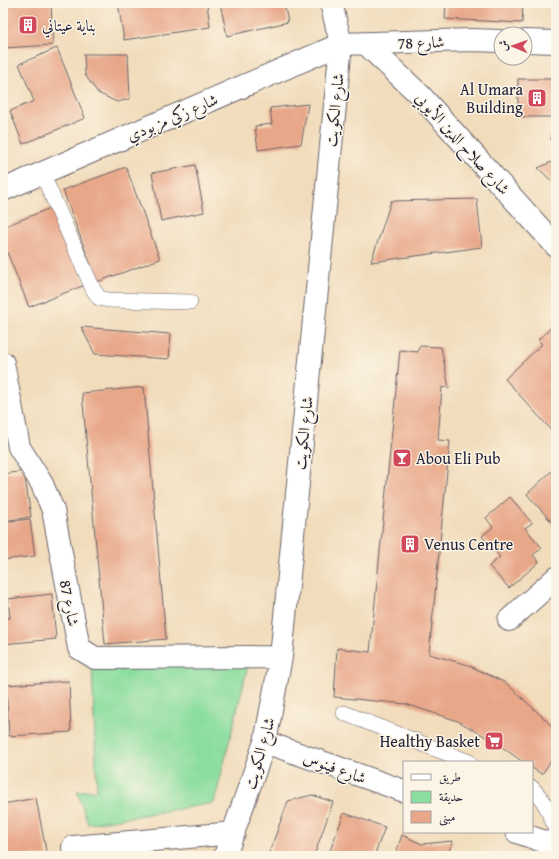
<svg xmlns="http://www.w3.org/2000/svg" width="559" height="859" viewBox="0 0 559 859" font-family="'Gentium Book Plus',Amiri,serif">
  <style>
    .green { fill: #89dd9e; stroke: #56806c }
    .building { fill: #e8a789 }
    .lines { fill: none; stroke-linecap: round; stroke-linejoin: round }
    .service-casing { stroke: #6a6368; stroke-width: 16 }
    .minor-casing { stroke: #6a6368; stroke-width: 24 }
    .service { stroke: #fff; stroke-width: 15 }
    .minor { stroke: #fff; stroke-width: 22 }
    .labels { text-anchor: middle; stroke-width: 3; stroke-linejoin: round; paint-order: stroke }
    .poi-label { font-size: 16px; fill: #22223b; stroke: #fcf5e5; text-anchor: start }
    .street-label { font-size: 16px; fill: #22223b; stroke: #fcf5e5 }
  </style>
  <rect width="100%" height="100%" fill="#fcf5e5"/>
  <filter id="ink" filterUnits="userSpaceOnUse"><feTurbulence type="fractalNoise" baseFrequency=".025" numOctaves="2"/><feDisplacementMap in="SourceGraphic" scale="8" xChannelSelector="R" yChannelSelector="G"/><feConvolveMatrix kernelMatrix="1 2 1 2 8 2 1 2 1" color-interpolation-filters="sRGB"/></filter>
  <filter id="wash" filterUnits="userSpaceOnUse"><feTurbulence type="fractalNoise" baseFrequency=".012" numOctaves="4" result="noise"/><feDisplacementMap in="SourceGraphic" scale="16" xChannelSelector="R" yChannelSelector="G"/><feGaussianBlur stdDeviation="0.9" result="paint"/><feColorMatrix in="noise" values="0 0 0 0 0 0 0 0 0 0 0 0 0 0 0 0 0 1.4 0 .05"/><feComposite in="paint" operator="in"/></filter>
  <g filter="url(#wash)">
    <rect width="100%" height="100%" fill="#f1dcbb"/>
    <path class="green" d="M249,662L214,803L88,824L77,791L97,790L92,667Z"/>
    <g id="blocks">
      <path class="building" d="M51,3L53,45L3,48V4Z
        M118,3H207L210,27L124,40Z
        M220,3H284L288,22L227,36Z
        M446,3H523L522,23L445,19Z
        M544,3H556V6L544,4Z
        M57,48L85,118L23,144L10,111L34,101L19,64Z
        M84,54H128L130,99L117,102L98,93L85,75Z
        M518,79H556V140H551L552,117H518Z
        M308,104L301,144L258,150L255,126L272,124L270,108Z
        M556,160V185L538,168Z
        M195,165L204,212L161,221L152,173Z
        M126,167L160,259L97,282L63,190Z
        M477,199L482,247L371,262L391,201Z
        M53,207L85,285L29,307L3,242V227Z
        M556,323V432L554,433L505,379L542,344L538,340Z
        M81,327L171,334L169,359L95,354Z
        M419,346L441,347L449,388L442,387L438,440L450,441L429,654L468,665L506,683L548,722L556,732V754L542,774L532,768V762H523L495,742L458,721L406,704L334,697L337,648L370,652L400,350L418,352Z
        M144,387L166,639L105,644L82,393Z
        M556,467V527L527,494Z
        M24,471L31,517L3,521V474Z
        M510,497L532,523L525,528L542,548L533,555L539,562L509,588L489,566L500,557L482,536L493,527L486,518Z
        M30,519L35,556L3,560V522Z
        M52,594L56,639L3,644V619L10,618L8,599Z
        M69,681L71,732L9,736L6,685Z
        M312,795L333,802L314,856H268L288,801Z
        M36,798L47,856H3V804Z
        M344,813L385,827L374,856H328Z
        M402,835L422,844L453,841L447,856H395Z"/>
    </g>
  </g>
  <g filter="url(#ink)">
    <use href="#blocks" fill-opacity="0" stroke="#6a6368" stroke-width="1"/>
    <g class="lines">
      <g class="service-casing">
        <path id="service" d="M42,173L93,289L99,298L108,300L190,302
          M344,713L469,762
          M532,788C546,802 550,813 556,831"/>
      </g>
      <g class="minor-casing">
        <path id="minor" d="M525,41L556,42
          M366,44L421,96L556,246
          M3,190L341,44L471,40L501,41
          M3,363L19,447L42,484L53,510L79,648L95,658L281,657
          M509,620L556,578
          M265,742L404,791
          M517,832L556,846
          M73,847L234,833
          M225,856L265,742L281,657L341,44L331,3"/>
      </g>
      <use href="#service" class="service"/>
      <use href="#minor" class="minor"/>
    </g>
  </g>
  <defs>
    <g id="building-square" transform="scale(1)"><rect x="-9" y="-9" width="18" height="18" rx="4" fill="#d1495b" stroke="#fcf5e5"/><path d="M-4-6H4V6H1V3H-1V6H-4ZM-2.5-4.3h1.7v1.8h-1.7ZM.8-4.3h1.7v1.8H.8ZM-2.5-1h1.7V.8h-1.7ZM.8-1h1.7V.8H.8Z" fill="#fff"/></g>
    <g id="bar-square" transform="scale(1)"><rect x="-9" y="-9" width="18" height="18" rx="4" fill="#d1495b" stroke="#fcf5e5"/><path d="M-6-5H6L.8 .8V4.5H3.5V6h-7V4.5H-.8V.8Z" fill="#fff"/></g>
    <g id="supermarket-square" transform="scale(1)"><rect x="-9" y="-9" width="18" height="18" rx="4" fill="#d1495b" stroke="#fcf5e5"/><path d="M-6-5.5h2.5l.6 2H6L4.5 2H-2.5L-4.4-4H-6ZM-1.5 3.2a1.3 1.3 0 1 0 .1 0ZM3 3.2a1.3 1.3 0 1 0 .1 0Z" fill="#fff"/></g>
  </defs>
  <g fill-rule="evenodd">
    <use href="#building-square" x="28" y="25"/>
    <use href="#building-square" x="537" y="98"/>
    <use href="#bar-square" x="402" y="458"/>
    <use href="#building-square" x="410" y="544"/>
    <use href="#supermarket-square" x="494" y="741"/>
  </g>
  <g class="labels">
    <g class="poi-label">
      <text x="42" y="31">بناية عيتاني</text>
      <text x="523" y="95" text-anchor="end">Al Umara<tspan x="523" dy="18">Building</tspan></text>
      <text x="416" y="464">Abou Eli Pub</text>
      <text x="424" y="550">Venus Centre</text>
      <text x="480" y="747" text-anchor="end">Healthy Basket</text>
    </g>
    <g class="street-label">
      <text transform="translate(421 42) rotate(-2)" y="6">شارع 78</text>
      <text transform="translate(334 110) rotate(-84)" y="6">شارع الكويت</text>
      <text transform="translate(172 117) rotate(-23)" y="6">شارع زكي مزبودي</text>
      <text transform="translate(463 143) rotate(48)" y="6">شارع صلاح الدين الأيوبي</text>
      <text transform="translate(303 433) rotate(-84)" y="6">شارع الكويت</text>
      <text transform="translate(70 603) rotate(79)" y="6">شارع 87</text>
      <text transform="translate(259 753) rotate(-74)" y="6">شارع الكويت</text>
      <text transform="translate(335 767) rotate(20)" y="6">شارع فينوس</text>
    </g>
  </g>
  <rect width="559" height="859" fill="none" stroke="#fcf5e5" stroke-width="16"/>
  <rect x="403" y="761" width="130" height="72" fill="#fcf5e5" stroke="#a5a1a1"/>
  <rect x="411" y="774" width="20" height="6" fill="#ffffff" stroke="#a5a1a1"/>
  <text x="439" y="781" font-size="12" fill="#22223b">طريق</text>
  <rect x="411" y="791" width="20" height="12" fill="#89dd9e" stroke="#a5a1a1"/>
  <text x="439" y="801" font-size="12" fill="#22223b">حديقة</text>
  <rect x="411" y="811" width="20" height="12" fill="#e8a789" stroke="#a5a1a1"/>
  <text x="439" y="821" font-size="12" fill="#22223b">مبنى</text>
  <g transform="translate(513 46) rotate(272)"><circle r="19" fill="#fcf5e5" stroke="#a5a1a1"/>
  <path d="M0-3L7 15L0 10L-7 15Z" fill="#d1495b"/>
  <text y="-6" font-size="11" font-weight="bold" text-anchor="middle" fill="#22223b">ش</text>
  </g>
</svg>
